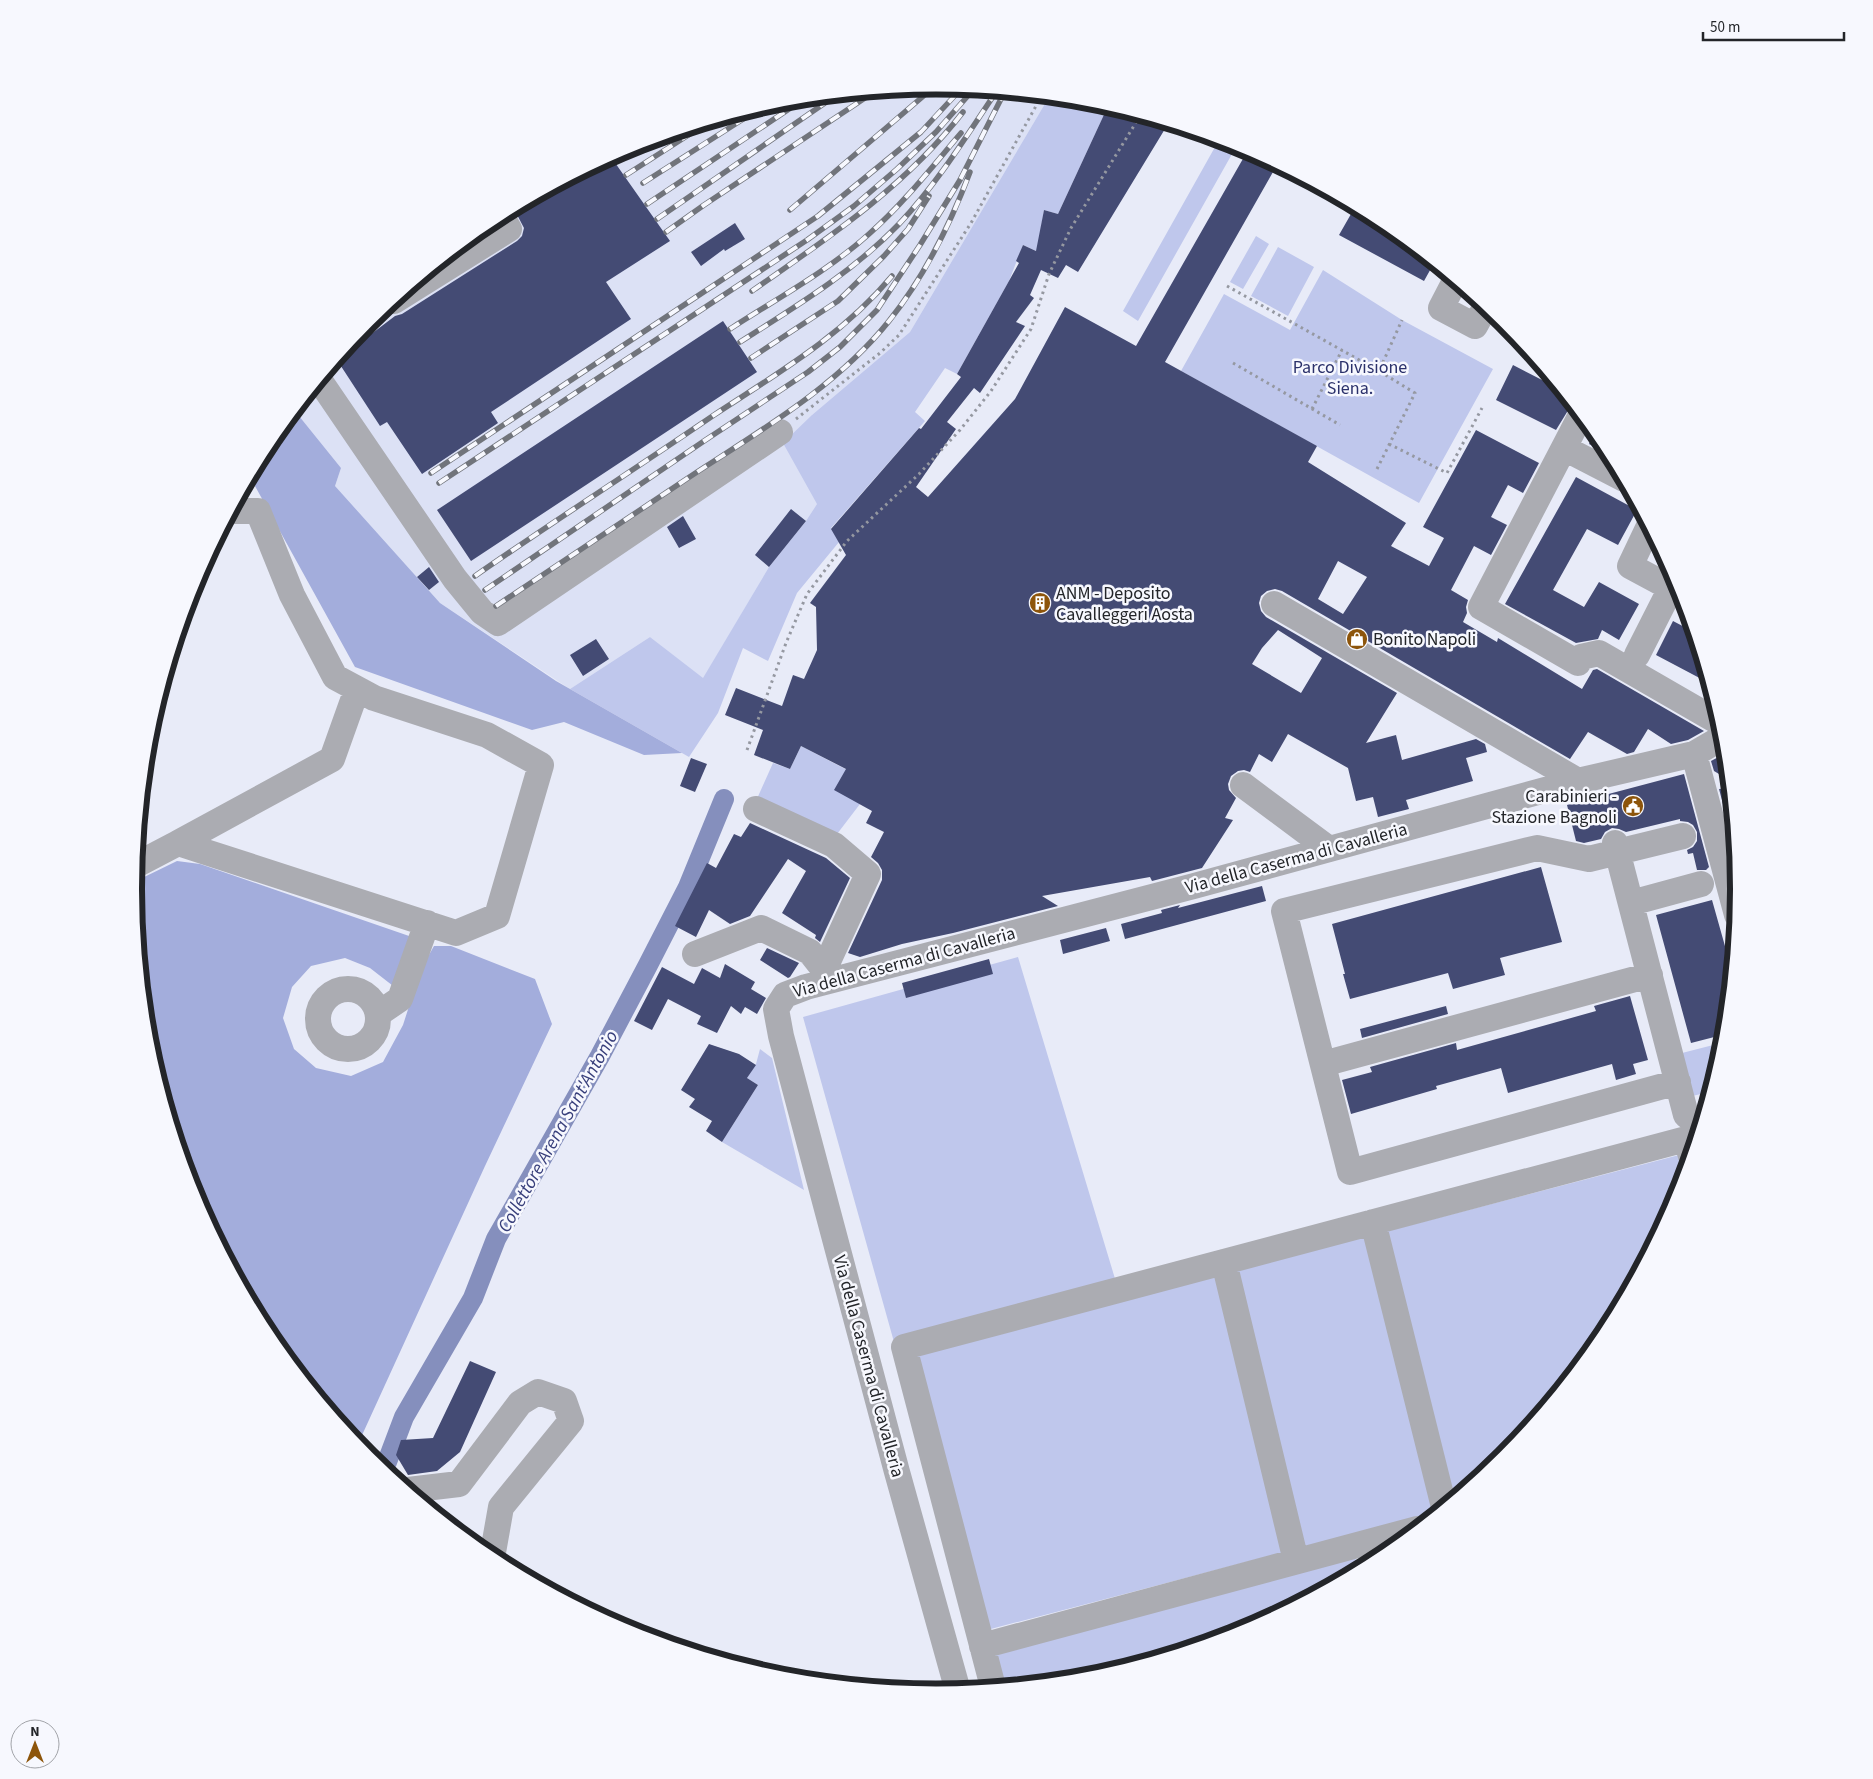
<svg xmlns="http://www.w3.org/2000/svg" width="1873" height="1779" viewBox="0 0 1873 1779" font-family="'Source Sans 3',sans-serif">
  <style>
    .built { fill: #dce1f5 }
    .green { fill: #bfc7ec }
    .forest { fill: #a3addc }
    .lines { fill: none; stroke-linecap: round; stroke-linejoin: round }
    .canal { stroke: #858fbd; stroke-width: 20 }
    .building { fill: #444b74; fill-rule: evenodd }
    .path { stroke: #9598a1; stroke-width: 3; stroke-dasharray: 2.5 4; stroke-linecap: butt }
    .minor { stroke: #abacb2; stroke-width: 26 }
    .rail-casing { stroke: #71747b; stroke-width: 5.5 }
    .rail { stroke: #f7f8fe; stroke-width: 4; stroke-dasharray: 11; stroke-linecap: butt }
    .labels { text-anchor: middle; stroke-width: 5; stroke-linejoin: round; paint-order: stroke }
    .park-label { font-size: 18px; fill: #2b316b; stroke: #f7f8fe }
    .poi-label { font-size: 18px; fill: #232529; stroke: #f7f8fe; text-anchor: start }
    .street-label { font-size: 18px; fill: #232529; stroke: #f7f8fe }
    .water-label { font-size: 19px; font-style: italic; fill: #383f7b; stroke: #f7f8fe }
    .rim { fill: none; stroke: #232529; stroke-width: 6 }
  </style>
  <rect width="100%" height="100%" fill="#e8ebf8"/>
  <path class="built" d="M936,86L1049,97L910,332L812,415L817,504L806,521L769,567L703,679L650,637L570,689L440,603L356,511L335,486L341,468L295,411L369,321L490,221L629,147L780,102Z"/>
  <path class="green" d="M1049,97L1093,102L1108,106L1058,214L1044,210L1041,227L1045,255L1023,245L1009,281L957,374L945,368L915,412L925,421L831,528L839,542L797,593L768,661L743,648L718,713L689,757L570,689L650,637L703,678L769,567L806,521L817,504L783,443L812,415L910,332Z
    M1215,147L1232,154L1138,321L1123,311Z
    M1256,236L1269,244L1243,289L1230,282Z
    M1278,247L1314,267L1288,316L1251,296Z
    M1323,270L1402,320L1493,369L1419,503L1181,371L1224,294L1290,330Z
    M801,746L849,771L860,804L834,838L756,801L773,763L790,769Z
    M1018,957L1116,1282L894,1342L803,1017Z
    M1725,1042L1710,1092L1692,1096L1682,1053Z
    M760,1049L772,1058L804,1190L722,1142L758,1085L747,1078L756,1064Z
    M1683,1154L1687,1170L1678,1197L1604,1336L1504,1458L1440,1511L987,1630L915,1354Z
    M1355,1556L1358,1570L1244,1632L1093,1677L1004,1686L995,1654Z"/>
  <path class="forest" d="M295,411L341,468L335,486L440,603L556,681L682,753L644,755L564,722L532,730L355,667L250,477L269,443Z
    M177,861L200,864L412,937L397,989L370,968L345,958L311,966L292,987L283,1018L294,1049L316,1068L351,1076L383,1062L403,1025L421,969L434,946H451L535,979L552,1024L485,1166L358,1444L268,1336L192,1190L149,1046L133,889L134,882Z"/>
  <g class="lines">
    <path class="canal" d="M387,1462L404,1417L473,1298L496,1239L600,1056L648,965L688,887L724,799"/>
  </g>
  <path class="building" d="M1108,106L1168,124L1078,272L1066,265L1058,278L1041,270L1030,295L1034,298L1016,322L1025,326L980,393L974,388L947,422L956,429L916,487L928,497L1015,399L1065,307L1136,346L1248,150L1277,165L1165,362L1317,446L1308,462L1406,523L1391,546L1429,566L1444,538L1423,527L1476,430L1539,463L1523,493L1508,485L1491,517L1507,525L1491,555L1474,546L1451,590L1468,600L1466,607L1467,613L1463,622L1497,642L1498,638L1582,689L1593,670L1597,669L1704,731L1688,740L1671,744L1648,729L1634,752L1627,754L1588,732L1570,759L1282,591L1275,589L1267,591L1261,596L1259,603L1261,611L1266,617L1397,693L1366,743L1396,735L1402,760L1476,739L1485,744L1487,752L1466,758L1473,781L1406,800L1409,809L1378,817L1373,797L1356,801L1348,768L1288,734L1272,762L1259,754L1250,772L1244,770L1238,771L1231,776L1228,784L1229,790L1236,798L1225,818L1233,820L1202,868L1152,881L1150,877L1042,896L1058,906L953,933L902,944L860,957L848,953L882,880V870L878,863L871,857L884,832L866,823L872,811L834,790L846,769L801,746L790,769L754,755L763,730L725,715L736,688L782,706L793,675L804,679L817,650L816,607L810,603L846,555L831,529L919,428L921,429L961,377L957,374L1019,263L1016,261L1023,245L1036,251L1044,210L1058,214ZM1338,561L1367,577L1343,614L1318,599ZM1278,630L1322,658L1301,693L1252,664L1262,648Z
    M611,157L670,241L606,282L631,319L491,412L498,423L422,474L387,422L380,426L337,360L395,316L402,314L517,241L522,236L524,228L514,209Z
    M1355,207L1383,222L1434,263L1424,281L1339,235Z
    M735,223L745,239L725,251L724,249L701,266L691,252Z
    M723,321L757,372L471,561L437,510Z
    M1513,365L1546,382L1549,376L1572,404L1556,430L1496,400Z
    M1595,432L1605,443L1611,455L1589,444Z
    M1576,477L1637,510L1618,545L1587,529L1553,590L1584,607L1599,582L1639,604L1619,640L1602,630L1598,639L1576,643L1505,604Z
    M791,509L806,521L769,567L755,555Z
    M683,516L696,539L679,548L667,527Z
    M429,567L439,582L429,590L417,577Z
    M1673,621L1694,632L1709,683L1656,655Z
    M596,639L609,659L583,676L570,655Z
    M1726,753L1727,763L1729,780L1714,771L1711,761Z
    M691,758L707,764L695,792L680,786Z
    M1684,774L1709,867L1706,870H1697L1693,853L1688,854L1687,850L1693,847L1697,841V832L1693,825L1688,822L1680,821V819L1626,832L1619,829L1612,828L1605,832L1601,839L1584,843L1576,841L1567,805Z
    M1730,788L1735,845L1734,846L1719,789Z
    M750,823L826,858L850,878L820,942L815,938L816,935L782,913L806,871L788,859L750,916L730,924L709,910L696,937L675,926L707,863L716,868L734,834L741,837Z
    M1541,867L1562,942L1500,958L1505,975L1453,989L1448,973L1350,999L1343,974H1345L1332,924Z
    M1262,886L1266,901L1125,939L1121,924L1162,913L1161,910L1180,905L1178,908Z
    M1712,900L1732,971L1726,1034L1691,1043L1656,915Z
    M1106,928L1110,941L1063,954L1060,940Z
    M767,948L799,963L790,977L788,978L760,960Z
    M989,959L993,974L906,998L902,983Z
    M725,964L755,982L751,989L766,998L757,1014L745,1007L741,1014L731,1006L717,1033L697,1024L701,1016L668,999L652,1030L634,1021L662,967L694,984L702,968L720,978Z
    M1630,996L1648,1060L1633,1064L1636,1074L1616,1080L1612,1064L1508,1093L1501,1068L1436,1086L1437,1089L1351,1114L1342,1080L1372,1072L1370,1067L1456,1043L1457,1050L1596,1011L1594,1006Z
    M1446,1006L1448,1014L1362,1038L1360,1029Z
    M709,1044L739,1054L756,1065L747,1078L758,1085L722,1142L706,1131L712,1121L689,1107L695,1099L681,1090Z
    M470,1361L496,1372L460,1452L437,1471L408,1475L396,1455L401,1440L433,1438Z"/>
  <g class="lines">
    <path class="path" d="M1227,286L1379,371
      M1233,363L1340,425
      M1312,409L1342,350
      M796,419L880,353L899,335L971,223L1041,97
      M1389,444L1447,473L1482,408
      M1377,469L1415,393L1379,371L1402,320
      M747,750L786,643L807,594L847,541L919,474L960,430L991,391L1031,329L1049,274L1071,228L1140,116"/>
    <path class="minor" d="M1455,281L1441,308L1475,326L1486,306
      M394,301L509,229L501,216
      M320,381L455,579L482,612L498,623L780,432
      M1581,415L1481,607L1578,663L1581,657L1599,653L1722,724
      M1564,448L1624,479
      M1274,604L1578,781
      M1637,655L1671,588L1630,566L1649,526
      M1694,754L1737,915
      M1243,785L1329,849
      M756,809L834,845L868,874L824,970
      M178,843L332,759L357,689
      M1615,843L1686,1115L1700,1126
      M136,865L178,843L456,933L497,916L541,765L487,735L374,698L335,677L292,595L258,511H232
      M1631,903L1701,884
      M695,954L761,928L810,952L832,980
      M318 1019a30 30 0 1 1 60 0a30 30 0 1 1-60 0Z
      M378,1014L400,999L427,923
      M1323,1064L1650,975
      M1678,1082L1350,1172L1284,911L1537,848L1589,859L1683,836
      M1373,1222L1444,1507
      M1224,1262L1296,1561
      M408,1490L459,1484L520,1403L538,1392L564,1401L571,1421L501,1507L492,1558
      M982,1646L1417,1529
      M993,1687L904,1347L1686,1139L1691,1156
      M958,1691L897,1472L781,1036L776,1009L785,995L806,987L1194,886L1578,781L1694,754L1725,736"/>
    <g class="rail-casing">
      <path id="rail" d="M626,175L704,125
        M643,183L762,107
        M647,204L804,99
        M790,210L934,87
        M657,219L835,96
        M666,232L704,205L874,92
        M752,291C828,238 906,186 963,112
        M730,329C776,299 828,271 869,234C903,204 932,167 961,133
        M740,342C795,307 853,272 899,224C936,185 966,137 996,92
        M751,358L838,301L884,256L908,229L929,196
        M431,473L818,216L921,132L961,89
        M439,483L807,240L854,206L897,169L936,132L973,90
        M475,576C554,521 635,469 714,415C778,373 843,335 892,276
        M485,590L704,441L808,372L840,347L877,310L920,245L960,180L1004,93
        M496,606C562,562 628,518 694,474C763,429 837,386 889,321C925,276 950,225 970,172"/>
    </g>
    <use href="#rail" class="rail"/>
  </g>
  <defs>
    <g id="building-disc" transform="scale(1.125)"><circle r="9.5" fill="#8d550b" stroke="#f7f8fe"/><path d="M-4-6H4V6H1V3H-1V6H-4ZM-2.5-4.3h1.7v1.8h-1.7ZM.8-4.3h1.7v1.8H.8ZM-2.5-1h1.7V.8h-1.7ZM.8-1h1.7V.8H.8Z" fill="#fff"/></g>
    <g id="shop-disc" transform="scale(1.125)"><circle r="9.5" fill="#8d550b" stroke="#f7f8fe"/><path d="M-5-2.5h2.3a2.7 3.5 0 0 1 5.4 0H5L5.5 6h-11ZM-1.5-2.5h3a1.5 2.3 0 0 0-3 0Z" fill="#fff"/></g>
    <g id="civic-disc" transform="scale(1.125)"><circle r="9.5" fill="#8d550b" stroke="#f7f8fe"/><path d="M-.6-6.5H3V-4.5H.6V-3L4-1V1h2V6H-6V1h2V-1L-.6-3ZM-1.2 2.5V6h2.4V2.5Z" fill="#fff"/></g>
  </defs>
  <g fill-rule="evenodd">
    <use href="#building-disc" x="1040" y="603"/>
    <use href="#shop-disc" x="1357" y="639"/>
    <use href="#civic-disc" x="1633" y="806"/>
  </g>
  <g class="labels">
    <g class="park-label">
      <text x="1350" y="373">Parco Divisione<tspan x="1350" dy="21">Siena.</tspan></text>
    </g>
    <g class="poi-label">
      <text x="1056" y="599">ANM - Deposito<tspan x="1056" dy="21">Cavalleggeri Aosta</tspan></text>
      <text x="1373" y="645">Bonito Napoli</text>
      <text x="1617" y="802" text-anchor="end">Carabinieri -<tspan x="1617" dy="21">Stazione Bagnoli</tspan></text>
    </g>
    <g class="street-label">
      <text transform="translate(1296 858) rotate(-15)" y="6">Via della Caserma di Cavalleria</text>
      <text transform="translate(904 962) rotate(-15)" y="6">Via della Caserma di Cavalleria</text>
      <text transform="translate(869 1366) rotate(75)" y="6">Via della Caserma di Cavalleria</text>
    </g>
    <g class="water-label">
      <text transform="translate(557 1131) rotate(-61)" y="7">Collettore Arena Sant'Antonio</text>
    </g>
  </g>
  <path d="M0 0H1873V1779H0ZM142 889a794 794 0 1 1 1588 0a794 794 0 1 1-1588 0Z" fill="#f7f8fe" fill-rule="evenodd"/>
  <path class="rim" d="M142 889a794 794 0 1 1 1588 0a794 794 0 1 1-1588 0Z"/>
  <g transform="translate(35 1744)"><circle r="24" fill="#f7f8fe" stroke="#a2a4a9"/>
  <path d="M0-4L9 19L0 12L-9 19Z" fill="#8d550b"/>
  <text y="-8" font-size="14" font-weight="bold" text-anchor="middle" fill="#232529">N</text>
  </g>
  <path d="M1703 32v8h141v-8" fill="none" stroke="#232529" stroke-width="2.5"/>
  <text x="1710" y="32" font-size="15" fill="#232529" stroke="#f7f8fe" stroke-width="4" paint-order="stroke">50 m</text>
</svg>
